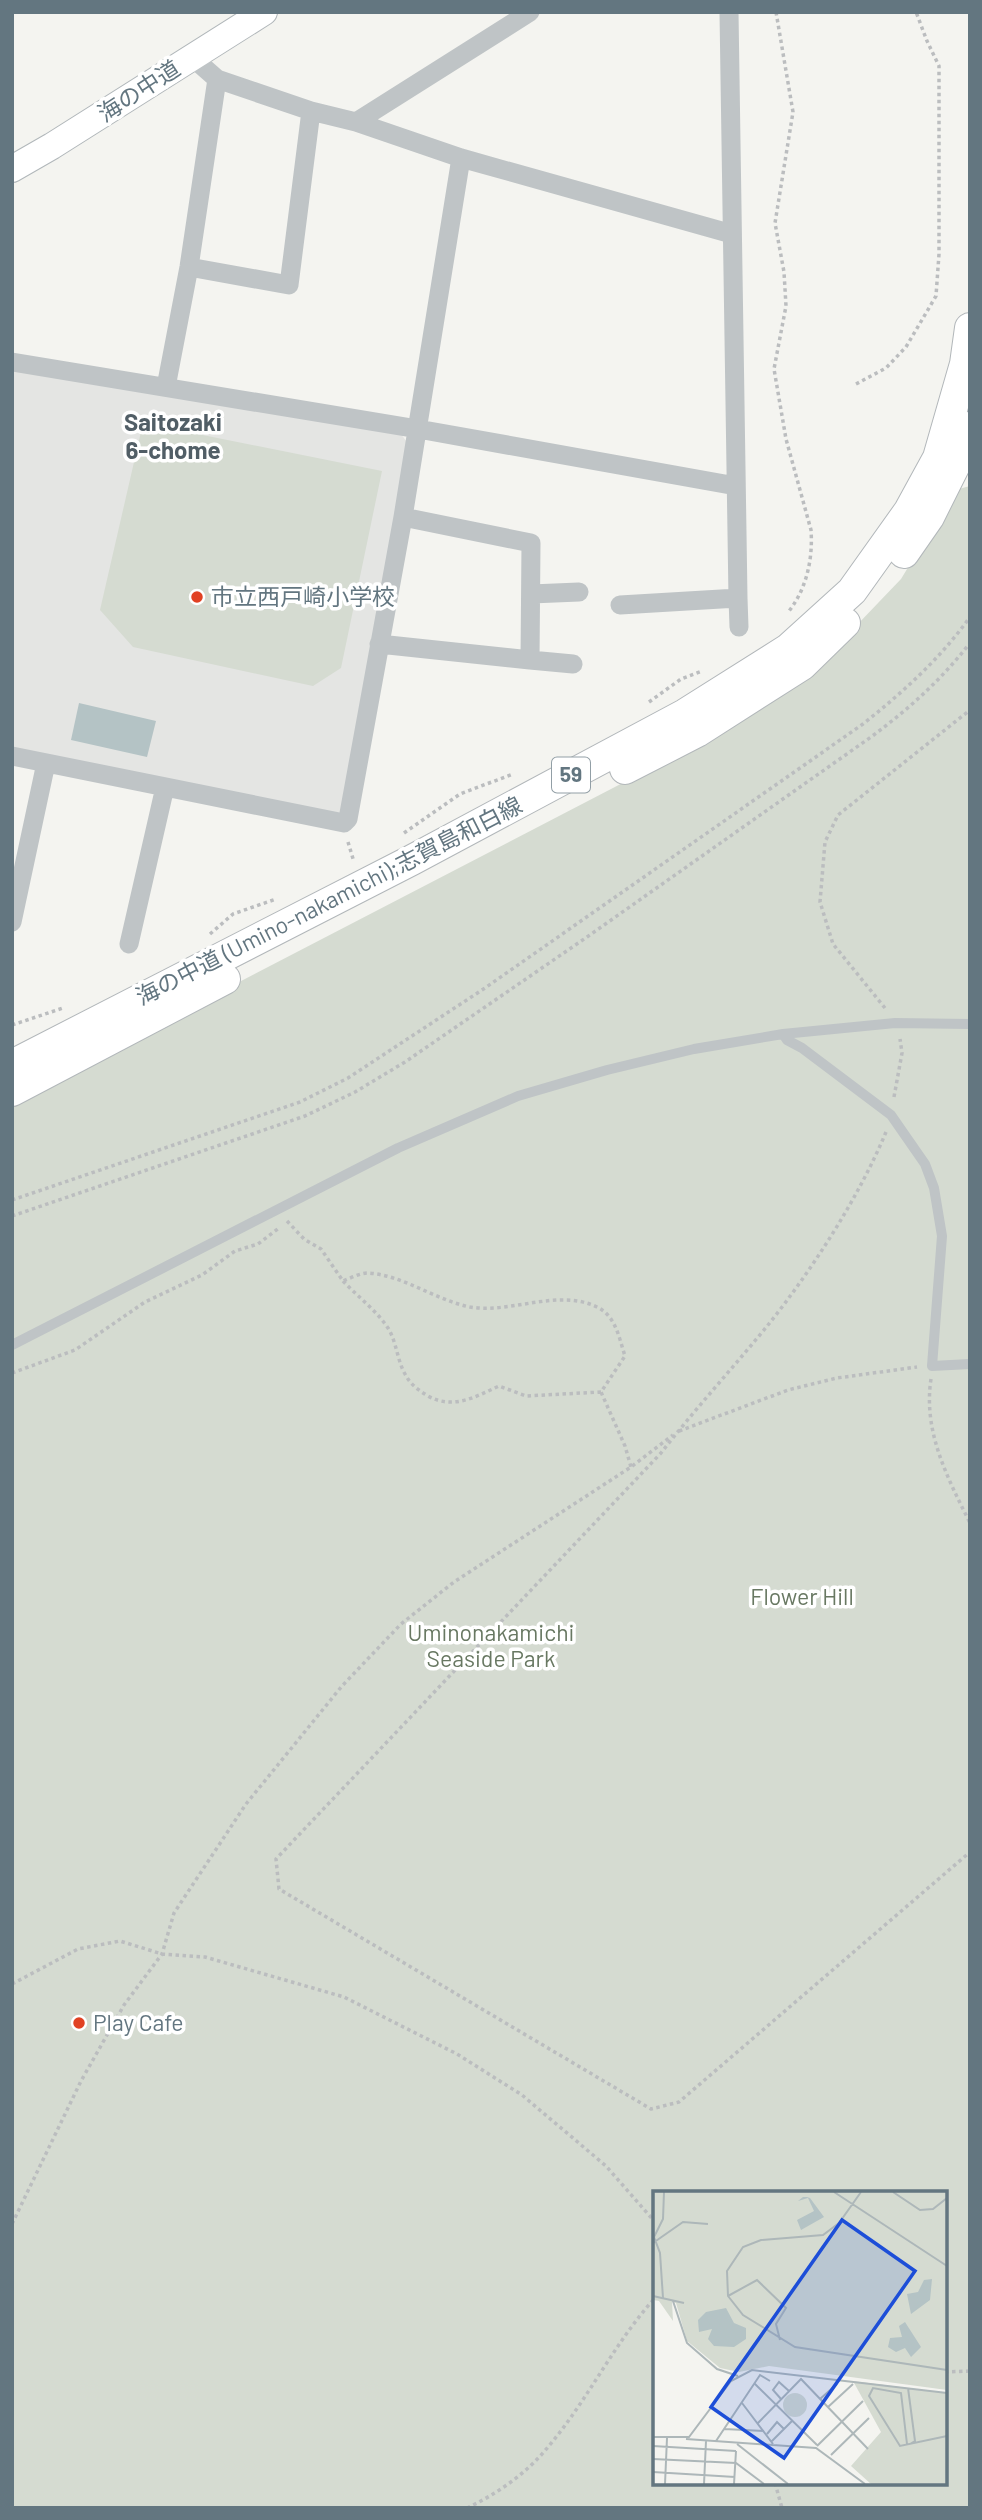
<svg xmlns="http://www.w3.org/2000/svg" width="982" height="2520" viewBox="0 0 982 2520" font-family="Barlow,'Noto Sans JP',sans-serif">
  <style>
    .built { fill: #e4e5e3 }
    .green { fill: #d5dbd1; fill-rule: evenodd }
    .water { fill: #b4c3c5 }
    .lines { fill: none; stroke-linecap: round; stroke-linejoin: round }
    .secondary-casing { stroke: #b1b7ba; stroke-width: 28 }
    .primary-casing { stroke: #b2b7ba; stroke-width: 32 }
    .path { stroke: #bbbdbf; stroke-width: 3.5; stroke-dasharray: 3.5 3.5; stroke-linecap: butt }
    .lane { stroke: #bfc4c6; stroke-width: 10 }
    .street { stroke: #bfc4c6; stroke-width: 19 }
    .secondary { stroke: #fff; stroke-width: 26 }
    .primary { stroke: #fff; stroke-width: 30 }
    .poi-dot { fill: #e14123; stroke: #fff; stroke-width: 2.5 }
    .labels { text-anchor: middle; stroke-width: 7; stroke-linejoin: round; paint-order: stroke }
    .shield { fill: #fff; stroke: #929fa6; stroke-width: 2 }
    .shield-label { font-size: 21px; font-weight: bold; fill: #637680 }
    .street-label { font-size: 23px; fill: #637680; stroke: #fff }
    .poi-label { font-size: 23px; fill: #637680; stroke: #fff; text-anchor: start }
    .park-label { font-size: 23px; fill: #687862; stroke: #fff }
    .neighbourhood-label { font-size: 24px; font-weight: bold; fill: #515e66; stroke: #fff }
    .inset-road { fill: none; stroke: #adb7b9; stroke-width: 2 }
    .view { fill: #1d4ed8; fill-opacity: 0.15; stroke: #1d4ed8; stroke-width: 3.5 }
    .inset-edge { fill: none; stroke: #637680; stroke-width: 3.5 }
  </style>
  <rect width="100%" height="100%" fill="#f4f4f0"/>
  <path class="built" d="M12,368L401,434L409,445L342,815L12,749Z"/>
  <path class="green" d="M143,423L382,471L341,668L313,686L133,647L100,610Z
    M970,486V2508H12V1100L715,735L811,673L901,579L955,490ZM655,2193H945V2483H655Z"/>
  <path class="water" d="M79,703L156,721L147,757L71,740Z"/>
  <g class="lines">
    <g class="secondary-casing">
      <path id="secondary" d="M12,169L52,146L264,12"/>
    </g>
    <g class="primary-casing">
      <path id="primary" d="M904,553L929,517L957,461L970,427
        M625,769L697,732L802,665L845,623
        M12,1065L412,860L685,714L788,649L852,591L909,511L938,458L965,364L970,328
        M12,1091L225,979"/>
    </g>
    <path class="path" d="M776,12L793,112L775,223L784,272L786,306L774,369L786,439L811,530C813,558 807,588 789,611
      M856,384L886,368L906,347L936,296L939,254V66L927,41L916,12
      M649,702L681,679L702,671
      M404,833L460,794L513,774
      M348,842L354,862
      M210,934L233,914L276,899
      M885,1008L833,944L820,902L825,842L838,815L970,710
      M12,1025L63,1008
      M894,1097L902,1053L900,1039
      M886,1132C859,1197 812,1270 768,1325C733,1368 695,1409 661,1453L276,1859L279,1889L651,2109L679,2102L970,1852
      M12,1200L300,1102L348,1078L485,988L863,724C903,692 940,659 970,617
      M12,1216L305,1116L355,1092L405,1062L587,937L871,737C910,708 940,681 970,643
      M287,1221L304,1239L321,1249L343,1281C351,1278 360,1273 368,1273C403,1275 435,1300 470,1307C511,1314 558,1288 597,1307C616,1316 619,1338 625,1356L601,1392L625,1446L631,1467
      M343,1281C358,1297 376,1310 388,1328C397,1343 397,1360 405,1374C410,1384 418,1390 428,1396C453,1410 475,1397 499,1386L526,1396L601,1392
      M12,1373L75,1350L145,1302L202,1275L235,1251L258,1244L279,1228
      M931,1379C923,1431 947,1477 970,1523
      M679,1431L788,1390L837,1378L917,1367
      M12,1984L78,1949L120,1941L162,1954L205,1957L344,1997L457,2054L522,2095L606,2166L655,2222
      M12,2224L81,2081L124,2005L162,1954L174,1913L246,1804L342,1686L401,1624L454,1582L631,1467L673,1435
      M945,2372L970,2371
      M775,2483L782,2508
      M467,2508C497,2494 527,2473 548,2447C588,2400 614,2343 655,2298"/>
    <path class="lane" d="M783,1034L787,1040L802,1048L891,1115L925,1164L934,1188L942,1236L932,1366L970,1364
      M12,1345L398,1148L518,1096L607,1070L694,1049L783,1034L895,1023L970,1024"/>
    <path class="street" d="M192,57L217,79L311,111L356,122L461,158L732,234
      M356,122L530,12
      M189,267L289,285L311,111
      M12,362L418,429L736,486
      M166,387L189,267L217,79
      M531,594L579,592
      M738,598L739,627
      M620,605L738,598L729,12
      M379,644L530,660L531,543L403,517
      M530,660L573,664
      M12,756L344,823L348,819L403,517L461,158
      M12,922L46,763
      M129,944L165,787"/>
    <use href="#secondary" class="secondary"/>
    <use href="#primary" class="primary"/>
  </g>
  <g class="poi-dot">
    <circle cx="197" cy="597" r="7"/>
    <circle cx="79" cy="2023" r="7"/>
  </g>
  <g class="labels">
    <rect class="shield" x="552" y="757.5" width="38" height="35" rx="5"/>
    <g class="shield-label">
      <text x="571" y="782">59</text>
    </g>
    <g class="street-label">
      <text transform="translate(139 91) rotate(-33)" y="8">海の中道</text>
      <text transform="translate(329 901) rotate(-27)" y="8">海の中道 (Umino-nakamichi);志賀島和白線</text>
    </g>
    <g class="poi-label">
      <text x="211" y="605">市立西戸崎小学校</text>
      <text x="93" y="2031">Play Cafe</text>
    </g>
    <g class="park-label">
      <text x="802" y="1605">Flower Hill</text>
      <text x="491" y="1641">Uminonakamichi<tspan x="491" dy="26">Seaside Park</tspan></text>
    </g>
    <g class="neighbourhood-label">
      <text x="173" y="431">Saitozaki<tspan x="173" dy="28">6-chome</tspan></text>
    </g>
  </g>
  <g transform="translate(653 2191)">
    <rect width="294" height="294" fill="#f4f4f0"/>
    <path d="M0,1H294V199L116,175L86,181L67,177L34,150L23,112L19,111L20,130L6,110L0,109ZM200,190L294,202V293H218L198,275L228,241ZM130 214a12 12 0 1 1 24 0a12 12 0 1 1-24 0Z" fill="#d5dbd1"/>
    <path d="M150,6H154L157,7L171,26L148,39L144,29L161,20L155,7L145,10ZM279,88L277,109L258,123L254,103L265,101L271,89ZM73,117L81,132L93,137V148L81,156L61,155L55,148L59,138L46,141L45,129L53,121ZM252,131L268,156L258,166L252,157L243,161L235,156L237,147L249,146L246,135Z" fill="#b4c3c5"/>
    <path class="inset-road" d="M181,1L294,75M208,1L186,32L170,44L108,49L90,56L74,80L75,105L90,124L142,156L294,179M240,1L267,19L280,18L294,7M0,52L30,31L55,33M0,105L31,112M75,105L104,89L133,117L123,133L127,149M10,107L7,62L1,46L10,28L11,1M20,110L34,152L64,178L85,185M102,193L164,254M255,197L262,250L257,253M128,208L120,199L126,191L136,200M167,208L184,193M89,212L120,253M175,216L200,193M105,232L148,188L215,258M71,238L111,240M114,243L124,231L131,238M0,246H36L78,190L99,179L294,202M33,248L163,257L212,293M63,250L107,184L117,190M119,250L139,230M84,253L135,293M254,253L248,202L220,197L216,205L247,255L294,245M0,255L83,260M164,255L210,210M178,264L216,227M0,268L83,272L111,293M0,281L82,286M12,293L14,247M51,293L53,250M81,293L83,260"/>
    <path class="view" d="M189,29L262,80L131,267L58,216Z"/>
    <rect width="294" height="294" class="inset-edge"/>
  </g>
  <rect width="982" height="2520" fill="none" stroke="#637680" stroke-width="28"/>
</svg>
